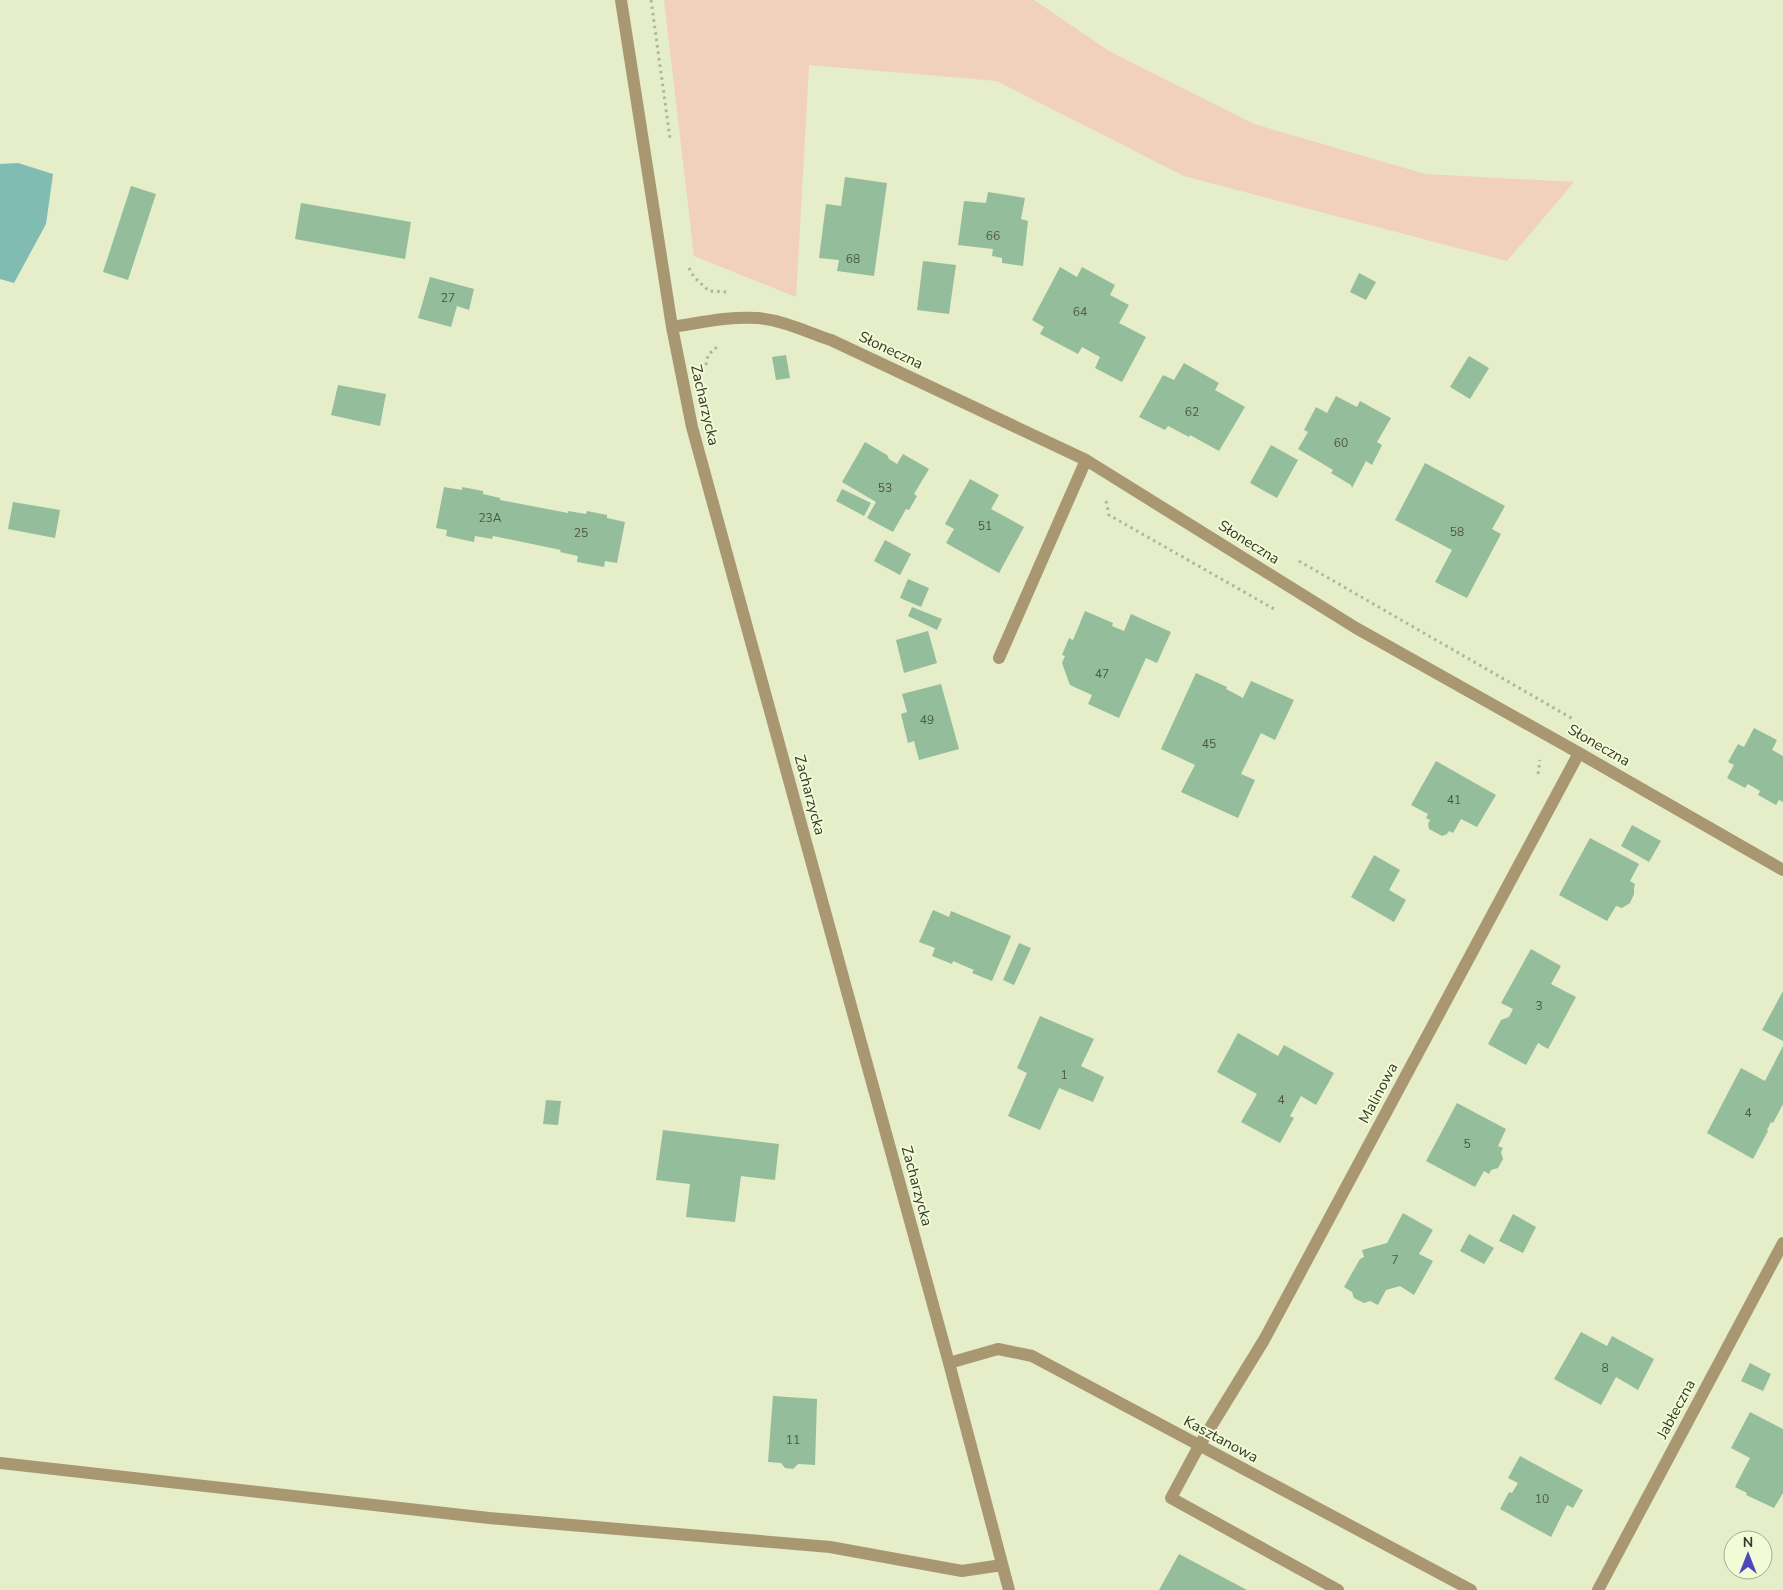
<svg xmlns="http://www.w3.org/2000/svg" width="1783" height="1590" viewBox="0 0 1783 1590" font-family="'Nunito Sans',sans-serif">
  <style>
    .green { fill: #f1d0bc }
    .water { fill: #80bcb2 }
    .building { fill: #94bd9c }
    .lines { fill: none; stroke-linecap: round; stroke-linejoin: round }
    .path { stroke: #afb699; stroke-width: 3; stroke-dasharray: 2.5 4; stroke-linecap: butt }
    .minor { stroke: #a99772; stroke-width: 12 }
    .labels { text-anchor: middle; stroke-width: 4; stroke-linejoin: round; paint-order: stroke }
    .number-label { font-size: 12px; fill: #4d5946 }
    .street-label { font-size: 15px; fill: #35382a; stroke: #f2fbd6 }
  </style>
  <rect width="100%" height="100%" fill="#e5edc9"/>
  <path class="green" d="M664,0H1034L1109,51L1254,124L1425,174L1574,182L1507,261L1184,176L997,81L809,65L796,297L694,256Z"/>
  <path class="water" d="M18,163L53,174L46,224L14,283L0,279V164Z"/>
  <path class="building" d="M845,177L887,183L874,276L837,271L839,260L819,258L826,204L841,206Z
    M131,186L156,194L128,280L103,272Z
    M988,192L1025,198L1021,219L1028,221L1023,266L1002,263V258L992,256L993,249L958,245L964,201L986,203Z
    M301,203L411,222L405,259L295,239Z
    M923,261L956,265L949,314L917,310Z
    M1060,267L1077,277L1082,267L1115,285L1110,295L1129,305L1119,323L1146,337L1122,382L1095,368L1100,357L1082,347L1078,354L1040,334L1044,327L1032,320Z
    M1359,273L1376,282L1366,300L1350,292Z
    M430,277L474,289L469,310L457,306L451,327L418,318Z
    M786,355L790,378L776,380L772,357Z
    M1469,356L1489,368L1470,399L1450,387Z
    M1184,363L1219,383L1215,390L1245,407L1219,451L1190,435L1189,437L1168,426L1165,430L1139,417L1163,375L1174,380Z
    M338,385L386,394L380,426L331,415Z
    M1336,396L1357,407L1360,401L1391,418L1377,442L1382,445L1372,465L1366,461L1352,488L1351,485L1331,473L1333,470L1298,449L1308,432L1304,430L1316,407L1327,413Z
    M865,442L887,455L889,459L897,464L903,454L929,469L914,494L917,496L909,510L906,509L893,532L867,518L876,502L842,482Z
    M1271,445L1298,460L1277,498L1250,483Z
    M1425,463L1505,506L1492,529L1501,534L1467,598L1435,582L1452,550L1395,520Z
    M970,479L999,495L991,509L1024,527L999,573L946,543L954,529L945,524Z
    M444,487L462,490V487L483,491V494L500,498V500L568,513V511L586,514L587,511L607,515V518L625,522L617,563L605,561L604,567L577,562L578,556L560,552L561,550L493,536L492,539L475,536L474,542L446,536L447,530L436,528Z
    M842,489L871,503L864,516L836,501Z
    M13,502L60,510L55,538L8,529Z
    M885,540L911,554L900,575L874,561Z
    M908,579L929,588L921,607L900,598Z
    M912,607L942,619L937,630L908,616Z
    M1085,611L1113,623L1112,626L1124,631L1131,614L1171,632L1157,663L1146,658L1119,718L1088,704L1092,695L1070,685L1062,663L1065,656L1062,655L1069,638L1073,640Z
    M928,631L937,663L904,673L896,640Z
    M1196,673L1227,687L1226,689L1243,698L1251,681L1294,700L1275,740L1261,733L1241,774L1255,780L1238,818L1181,792L1195,765L1161,749Z
    M941,684L959,749L919,760L914,741L908,743L901,714L907,712L902,694Z
    M1754,728L1777,740L1772,750L1783,756V802L1779,800L1776,805L1758,795L1760,791L1748,784L1745,788L1727,778L1734,765L1728,762L1738,744L1744,747Z
    M1436,761L1496,795L1477,827L1461,819L1453,833L1449,831L1447,834L1442,836L1429,829L1428,824L1430,820L1426,818L1428,814L1411,805Z
    M1632,825L1661,841L1649,862L1621,846Z
    M1590,838L1639,864L1630,881L1635,884L1634,888V894L1630,903L1622,908L1616,906L1607,921L1559,895Z
    M1374,855L1400,870L1389,890L1406,900L1394,922L1351,897Z
    M933,910L949,917L951,911L1011,936L992,981L972,973L974,970L953,961L952,964L932,956L935,948L919,942Z
    M1019,943L1031,948L1014,985L1003,980Z
    M1531,949L1561,966L1551,984L1576,997L1548,1049L1538,1043L1526,1065L1488,1044L1501,1020L1509,1017L1513,1009L1501,1003Z
    M1783,991V1041L1762,1030Z
    M1040,1016L1094,1039L1081,1066L1104,1077L1093,1102L1059,1088L1040,1130L1008,1116L1027,1073L1017,1068Z
    M1238,1033L1278,1056L1284,1045L1334,1073L1316,1105L1301,1096L1290,1116L1294,1118L1280,1143L1241,1122L1257,1094L1217,1072Z
    M1783,1046V1104L1773,1123L1771,1122L1767,1130L1768,1131L1753,1159L1707,1133L1741,1068L1765,1081Z
    M546,1100L561,1101L558,1125L543,1124Z
    M1457,1103L1506,1129L1498,1146L1503,1148L1501,1152L1503,1159L1498,1168L1491,1170L1489,1174L1484,1171L1475,1187L1426,1161Z
    M663,1130L779,1144L775,1180L741,1176L735,1222L686,1217L690,1184L656,1180Z
    M1403,1213L1433,1230L1419,1254L1433,1261L1414,1295L1400,1286L1386,1290L1378,1305L1370,1301L1364,1303L1354,1298L1352,1292L1344,1287L1360,1259L1364,1257L1362,1250L1387,1243Z
    M1513,1214L1536,1227L1523,1253L1499,1241Z
    M1469,1234L1494,1248L1484,1264L1460,1251Z
    M1581,1332L1607,1346L1612,1336L1654,1359L1638,1390L1616,1377L1601,1405L1554,1379Z
    M1750,1363L1771,1374L1763,1391L1741,1381Z
    M773,1396L817,1399L815,1465L798,1464L793,1469L785,1468L781,1463L768,1462Z
    M1750,1412L1783,1429V1493L1774,1508L1746,1495L1747,1493L1735,1487L1750,1458L1731,1448Z
    M1520,1456L1583,1490L1573,1508L1567,1505L1551,1537L1500,1509L1509,1492L1512,1493L1518,1483L1508,1478Z
    M1179,1554L1247,1590H1159Z"/>
  <g class="lines">
    <path class="path" d="M651,0L670,138
      M689,268L694,277L709,291L727,292
      M706,365L708,355L718,346
      M1106,501L1109,515L1274,609
      M1299,561L1573,719
      M1538,774L1540,760"/>
    <path class="minor" d="M621,0L672,327L692,427L949,1363L1009,1590
      M672,327C699,323 729,316 757,318C782,320 807,332 831,340L1086,460L1356,628L1579,753L1783,870
      M999,658L1086,460
      M949,1363L998,1349L1032,1356L1471,1590
      M0,1463L489,1518L830,1547L962,1571L1002,1565
      M1338,1590L1171,1498L1199,1446L1264,1340L1579,753
      M1598,1590L1783,1243"/>
  </g>
  <g class="labels">
    <g class="number-label">
      <text x="993" y="240">66</text>
      <text x="853" y="263">68</text>
      <text x="448" y="302">27</text>
      <text x="1080" y="316">64</text>
      <text x="1192" y="416">62</text>
      <text x="1341" y="447">60</text>
      <text x="885" y="492">53</text>
      <text x="490" y="522">23A</text>
      <text x="985" y="530">51</text>
      <text x="1457" y="536">58</text>
      <text x="581" y="537">25</text>
      <text x="1102" y="678">47</text>
      <text x="927" y="724">49</text>
      <text x="1209" y="748">45</text>
      <text x="1454" y="804">41</text>
      <text x="1539" y="1010">3</text>
      <text x="1064" y="1079">1</text>
      <text x="1281" y="1104">4</text>
      <text x="1748" y="1117">4</text>
      <text x="1467" y="1148">5</text>
      <text x="1395" y="1264">7</text>
      <text x="1605" y="1372">8</text>
      <text x="793" y="1444">11</text>
      <text x="1542" y="1503">10</text>
    </g>
    <g class="street-label">
      <text transform="translate(891 350) rotate(25)" y="5">Słoneczna</text>
      <text transform="translate(705 405) rotate(77)" y="5">Zacharzycka</text>
      <text transform="translate(1249 542) rotate(32)" y="5">Słoneczna</text>
      <text transform="translate(1599 745) rotate(30)" y="5">Słoneczna</text>
      <text transform="translate(810 795) rotate(75)" y="5">Zacharzycka</text>
      <text transform="translate(1378 1093) rotate(-62)" y="5">Malinowa</text>
      <text transform="translate(917 1186) rotate(75)" y="5">Zacharzycka</text>
      <text transform="translate(1676 1409) rotate(-62)" y="5">Jabłeczna</text>
      <text transform="translate(1221 1439) rotate(28)" y="5">Kasztanowa</text>
    </g>
  </g>
  <g transform="translate(1748 1555)"><circle r="24" fill="#f2fbd6" stroke="#a6ad91"/>
  <path d="M0-4L9 19L0 12L-9 19Z" fill="#4f46bd"/>
  <text y="-8" font-size="14" font-weight="bold" text-anchor="middle" fill="#35382a">N</text>
  </g>
</svg>
